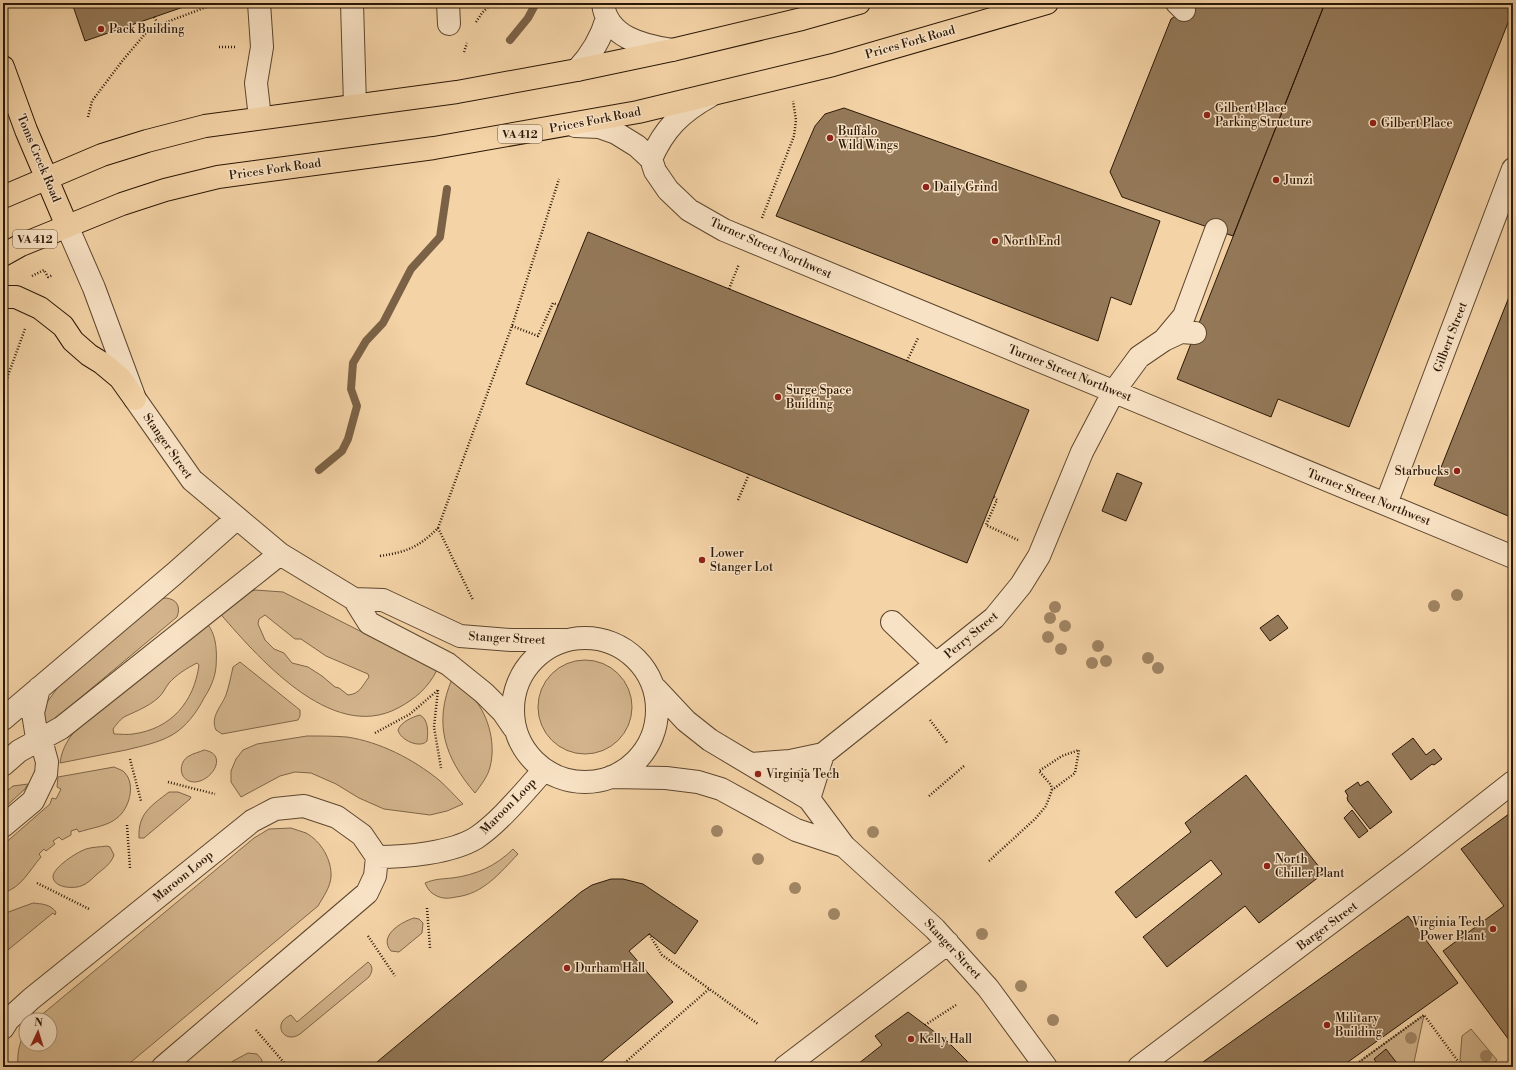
<svg xmlns="http://www.w3.org/2000/svg" width="1516" height="1070" viewBox="0 0 1516 1070" font-family="'Libre Bodoni',serif">
  <style>
    .green { fill: #d2b38b; stroke: #7e6648; fill-rule: evenodd }
    .lines { fill: none; stroke-linecap: round; stroke-linejoin: round }
    .stream { stroke: #7b6246; stroke-width: 8 }
    .building { fill: #947959; stroke: #2b1806 }
    .minor-casing { stroke: #5d472e; stroke-width: 24 }
    .major-casing { stroke: #2b1806; stroke-width: 24 }
    .path { stroke: #2b1806; stroke-width: 2.5; stroke-dasharray: 1 2; stroke-linecap: butt }
    .minor { stroke: #f8e2c5; stroke-width: 22 }
    .major { stroke: #f4d3a6; stroke-width: 22 }
    .tree { fill: #a18564 }
    .poi-dot { fill: #8f2418; stroke: #f8e2c5; stroke-width: 1.5 }
    .labels { text-anchor: middle; stroke-width: 3; stroke-linejoin: round; paint-order: stroke }
    .shield { fill: #f8e2c5; stroke: #68553f; stroke-width: 1 }
    .shield-label { font-size: 11px; font-weight: bold; fill: #2b1806 }
    .poi-label { font-size: 12px; fill: #2b1806; stroke: #f8e2c5; text-anchor: start }
    .street-label { font-size: 12px; fill: #2b1806; stroke: #f8e2c5 }
  </style>
  <rect width="100%" height="100%" fill="#f4d3a6"/>
  <filter id="stains"><feTurbulence type="fractalNoise" baseFrequency=".005" numOctaves="4"/><feColorMatrix values="0 0 0 0 .2 0 0 0 0 .09 0 0 0 0 .02 0 0 0 .5 -.17"/></filter>
  <radialGradient id="worn" r=".72"><stop offset=".6" stop-color="#630" stop-opacity="0"/><stop offset="1" stop-color="#630" stop-opacity=".3"/></radialGradient>
  <path class="green" d="M255,590L283,592L437,670C428,688 415,699 398,708C331,744 256,655 217,610L239,595ZM265,615L295,639H301L326,656L368,674L369,677C362,686 360,694 348,695L339,688L335,687L322,676L308,667L292,663L284,653L274,649L265,640L258,624L259,619Z
    M166,598C177,599 181,607 177,617L50,723L47,724L44,722L42,717L45,705L61,683L160,599Z
    M205,621C217,634 217,651 216,667C215,678 210,689 204,698C197,712 186,727 172,735C158,743 142,746 126,750C104,754 82,759 60,763C62,747 70,736 80,725ZM197,663L199,665C194,702 171,729 133,734C127,735 120,734 114,734L113,729C116,725 121,718 126,716C137,711 149,706 158,698C163,694 165,688 169,683C176,675 187,668 197,663Z
    M538 707a47 47 0 1 1 94 0a47 47 0 1 1-94 0Z
    M240,662L300,710V716L298,720L222,734L216,730C210,717 221,707 226,695C229,686 231,676 233,667Z
    M452,679C459,686 469,692 475,700C489,717 496,745 490,767C488,776 481,785 475,793C445,758 433,724 452,679Z
    M420,715C429,720 428,733 427,741C420,749 400,740 398,730C401,722 412,717 420,715Z
    M307,736C320,736 334,736 347,737C380,742 413,759 439,780C447,787 455,796 463,804L447,811L430,815L384,809L359,798L336,784L311,773L295,772L280,776L241,797L231,782V771L236,759L243,750L257,744Z
    M204,750C229,754 212,782 194,782C178,781 178,762 189,756C194,753 200,752 204,750Z
    M114,767C118,769 123,770 125,773C136,785 129,809 117,818C108,826 91,828 79,832L77,829L71,831V835L62,840L59,837L53,841L55,844L46,851L44,849L39,854L41,857C28,872 22,887 3,893V845L50,804L52,798L56,799L61,789L57,787L58,777Z
    M28,784L25,789L3,809V794L13,786Z
    M169,792H178L191,797L190,799L144,838H139C138,813 151,806 169,792Z
    M291,828C296,830 301,831 306,833C321,841 332,860 331,877C330,888 323,897 318,906L125,1067H18C17,1053 19,1043 26,1030V1044H50V1020H36L39,1017L254,838L269,829Z
    M107,846L110,847L114,855C111,864 103,869 96,875C92,879 87,884 81,886C73,889 53,888 53,876C54,867 77,852 86,849C92,847 100,847 107,846Z
    M513,849L518,854C500,873 483,894 456,897C447,899 440,899 432,893C429,891 427,887 425,883C434,879 442,879 452,878C476,875 496,866 513,849Z
    M33,903C42,904 50,904 56,912L55,915L53,913L3,954V914Z
    M414,918L419,919L423,923L422,933L399,952L391,951C378,936 401,922 414,918Z
    M368,962C373,966 373,971 369,977L300,1034C284,1045 271,1023 291,1015L297,1022Z
    M1424,1015L1413,1067H1352Z
    M1471,1029L1497,1060L1489,1067H1466L1460,1060L1462,1036Z
    M248,1053L257,1054L262,1060L261,1067H227L233,1061Z"/>
  <g class="lines">
    <path class="stream" d="M510,40L528,18L536,3
      M319,470L342,451L348,439L357,406L351,389L353,363L366,341L383,323L411,269L440,237L447,189"/>
  </g>
  <path class="building" d="M72,3H195L85,41Z
    M1200,3H1325L1233,236L1122,197L1110,172L1171,19L1184,10Z
    M1325,3H1513V10L1349,427L1278,399L1271,417L1177,379Z
    M844,108L1160,221L1131,305L1111,297L1098,341L776,216L815,126L825,114Z
    M588,232L1029,410L967,563L526,384Z
    M1513,287V518L1434,485Z
    M1117,473L1142,483L1126,521L1102,511Z
    M1278,615L1288,628L1270,641L1260,628Z
    M1413,738L1426,755L1434,749L1442,759L1434,765L1432,764L1411,780L1392,754Z
    M1246,775L1324,873L1259,923L1245,906L1167,967L1143,937L1222,874L1211,860L1136,918L1115,892L1191,832L1185,823Z
    M1368,781L1392,812L1370,829L1348,801L1347,798L1348,796L1345,791L1358,782L1360,786Z
    M1352,810L1368,831L1359,838L1344,818Z
    M1513,811V1037L1509,1040L1443,951L1504,906L1461,849Z
    M611,879H623L643,884L698,921L675,954L649,934L629,951L673,1002L595,1067H371L581,892L592,885Z
    M1408,916L1458,983L1341,1067H1196Z
    M908,1012L948,1042L973,1067H854L882,1045L875,1036Z
    M1386,1049L1400,1067H1380L1374,1059Z"/>
  <g class="lines">
    <g class="minor-casing">
      <path id="minor" d="M259,3L262,47L256,83L260,118
        M352,3L355,105
        M448,3L449,24
        M603,3C606,37 644,46 672,50
        M1177,3L1184,10
        M577,70C592,54 601,39 607,18
        M575,126L599,127L616,133L637,146L651,159L655,171L668,190L689,210L724,230L1513,557
        M651,159C664,129 681,112 710,96
        M67,226L94,288L135,399L192,480L280,554L354,599L369,623L448,664L484,693L503,712L514,728
        M1164,340L1181,332L1195,333
        M1386,504L1513,169
        M354,599L383,600L460,636L511,640H565
        M892,622L936,664
        M513 710a72 72 0 1 1 144 0a72 72 0 1 1-144 0Z
        M656,689L686,721L710,740L809,799L844,846L935,929L988,988L1046,1067
        M3,719L174,574L236,519
        M751,764L790,761L823,754L994,618L1021,585L1039,556L1082,452L1114,391L1139,357L1164,340L1184,316L1216,230
        M3,765L19,751L61,728L280,554
        M611,777L666,778L698,782L721,789L796,830L844,846
        M809,799L823,754
        M3,826L33,801L46,774L47,762L41,740L36,732L33,713L39,688
        M377,857C406,857 451,853 476,838C500,822 524,792 544,770
        M3,1028L8,1020L31,999L252,821L275,809L304,806L337,817L362,835L377,857L375,876L367,893L163,1067
        M785,1067L948,943
        M1139,1067L1411,862L1513,782"/>
    </g>
    <g class="major-casing">
      <path id="major" d="M3,67L26,130L67,226
        M3,197L102,155L147,141L205,126L457,92L577,70L672,50L802,19L859,3
        M3,255L21,245L122,204L165,190L218,177L434,148L638,112L833,65L1047,3
        M3,297H16L40,308L63,326L73,341L89,355L102,363L120,378L135,399"/>
    </g>
    <path class="path" d="M154,17L159,25
      M476,22L482,13L492,3
      M219,47H237
      M464,52L467,43
      M88,117L92,101L123,60L145,34L159,25L217,3
      M762,218L794,136L796,120L793,101
      M32,276L44,270L48,277L53,275
      M729,289L739,264
      M512,326L538,336L553,303L558,305
      M907,361L918,338
      M3,389L25,329
      M994,497L997,500L986,525L1018,540
      M738,500L749,474
      M438,528L473,600
      M380,556C407,552 419,547 438,528L512,326L559,179
      M438,690L434,727L441,768
      M930,720L948,744
      M375,733L410,714L438,690
      M130,759L141,801
      M168,782L215,794
      M929,796L964,766
      M127,825L130,868
      M989,861L1035,819L1046,806L1052,790L1075,773L1079,750L1062,756L1039,771L1051,785L1052,790
      M37,883L89,909
      M427,908L430,948
      M649,934L662,955L758,1024
      M368,936L395,976
      M925,1025L956,1005
      M256,1030L286,1065
      M620,1067L709,989
      M1352,1067L1424,1015L1460,1064L1459,1067"/>
    <use href="#minor" class="minor"/>
    <use href="#major" class="major"/>
  </g>
  <g class="tree">
    <circle cx="1457" cy="595" r="6"/>
    <circle cx="1434" cy="606" r="6"/>
    <circle cx="1055" cy="607" r="6"/>
    <circle cx="1050" cy="618" r="6"/>
    <circle cx="1065" cy="626" r="6"/>
    <circle cx="1048" cy="637" r="6"/>
    <circle cx="1098" cy="646" r="6"/>
    <circle cx="1061" cy="649" r="6"/>
    <circle cx="1148" cy="658" r="6"/>
    <circle cx="1106" cy="661" r="6"/>
    <circle cx="1092" cy="663" r="6"/>
    <circle cx="1158" cy="668" r="6"/>
    <circle cx="717" cy="831" r="6"/>
    <circle cx="873" cy="832" r="6"/>
    <circle cx="758" cy="859" r="6"/>
    <circle cx="795" cy="888" r="6"/>
    <circle cx="834" cy="914" r="6"/>
    <circle cx="982" cy="934" r="6"/>
    <circle cx="1021" cy="986" r="6"/>
    <circle cx="1053" cy="1020" r="6"/>
    <circle cx="1411" cy="1038" r="6"/>
    <circle cx="1486" cy="1056" r="6"/>
  </g>
  <g class="poi-dot">
    <circle cx="101" cy="29" r="4"/>
    <circle cx="1207" cy="115" r="4"/>
    <circle cx="1373" cy="123" r="4"/>
    <circle cx="830" cy="138" r="4"/>
    <circle cx="1276" cy="180" r="4"/>
    <circle cx="926" cy="187" r="4"/>
    <circle cx="995" cy="241" r="4"/>
    <circle cx="778" cy="397" r="4"/>
    <circle cx="1457" cy="471" r="4"/>
    <circle cx="702" cy="560" r="4"/>
    <circle cx="758" cy="774" r="4"/>
    <circle cx="1267" cy="866" r="4"/>
    <circle cx="1493" cy="929" r="4"/>
    <circle cx="567" cy="968" r="4"/>
    <circle cx="1327" cy="1025" r="4"/>
    <circle cx="911" cy="1039" r="4"/>
  </g>
  <g class="labels">
    <g class="shield">
      <rect x="498" y="125" width="44" height="18" rx="3"/>
      <rect x="13" y="230" width="44" height="18" rx="3"/>
    </g>
    <g class="shield-label">
      <text x="520" y="138">VA 412</text>
      <text x="35" y="243">VA 412</text>
    </g>
    <g class="poi-label">
      <text x="109" y="33">Pack Building</text>
      <text x="1215" y="112">Gilbert Place<tspan x="1215" dy="14">Parking Structure</tspan></text>
      <text x="1381" y="127">Gilbert Place</text>
      <text x="838" y="135">Buffalo<tspan x="838" dy="14">Wild Wings</tspan></text>
      <text x="1284" y="184">Junzi</text>
      <text x="934" y="191">Daily Grind</text>
      <text x="1003" y="245">North End</text>
      <text x="786" y="394">Surge Space<tspan x="786" dy="14">Building</tspan></text>
      <text x="1449" y="475" text-anchor="end">Starbucks</text>
      <text x="710" y="557">Lower<tspan x="710" dy="14">Stanger Lot</tspan></text>
      <text x="766" y="778">Virginia Tech</text>
      <text x="1275" y="863">North<tspan x="1275" dy="14">Chiller Plant</tspan></text>
      <text x="1485" y="926" text-anchor="end">Virginia Tech<tspan x="1485" dy="14">Power Plant</tspan></text>
      <text x="575" y="972">Durham Hall</text>
      <text x="1335" y="1022">Military<tspan x="1335" dy="14">Building</tspan></text>
      <text x="919" y="1043">Kelly Hall</text>
    </g>
    <g class="street-label">
      <text transform="translate(910 42) rotate(-16)" y="4">Prices Fork Road</text>
      <text transform="translate(595 120) rotate(-11)" y="4">Prices Fork Road</text>
      <text transform="translate(39 158) rotate(67)" y="4">Toms Creek Road</text>
      <text transform="translate(275 169) rotate(-8)" y="4">Prices Fork Road</text>
      <text transform="translate(771 248) rotate(24)" y="4">Turner Street Northwest</text>
      <text transform="translate(1450 337) rotate(-69)" y="4">Gilbert Street</text>
      <text transform="translate(1070 373) rotate(22)" y="4">Turner Street Northwest</text>
      <text transform="translate(168 446) rotate(55)" y="4">Stanger Street</text>
      <text transform="translate(1369 497) rotate(22)" y="4">Turner Street Northwest</text>
      <text transform="translate(971 635) rotate(-40)" y="4">Perry Street</text>
      <text transform="translate(507 638) rotate(3)" y="4">Stanger Street</text>
      <text transform="translate(508 806) rotate(-45)" y="4">Maroon Loop</text>
      <text transform="translate(183 876) rotate(-39)" y="4">Maroon Loop</text>
      <text transform="translate(1327 926) rotate(-37)" y="4">Barger Street</text>
      <text transform="translate(953 949) rotate(47)" y="4">Stanger Street</text>
    </g>
  </g>
  <rect width="1516" height="1070" fill="none" stroke="#f4d3a6" stroke-width="16"/>
  <rect x="4" y="4" width="1508" height="1062" fill="none" stroke="#2b1806" stroke-width="2"/>
  <rect x="8" y="8" width="1500" height="1054" fill="none" stroke="#2b1806"/>
  <g transform="translate(38 1032) rotate(4)"><circle r="19" fill="#f8e2c5" stroke="#a69179"/>
  <path d="M0-3L7 15L0 10L-7 15Z" fill="#8f2418"/>
  <text y="-6" font-size="11" font-weight="bold" text-anchor="middle" fill="#2b1806">N</text>
  </g>
  <rect width="100%" height="100%" filter="url(#stains)"/>
  <rect width="100%" height="100%" fill="url(#worn)"/>
</svg>
